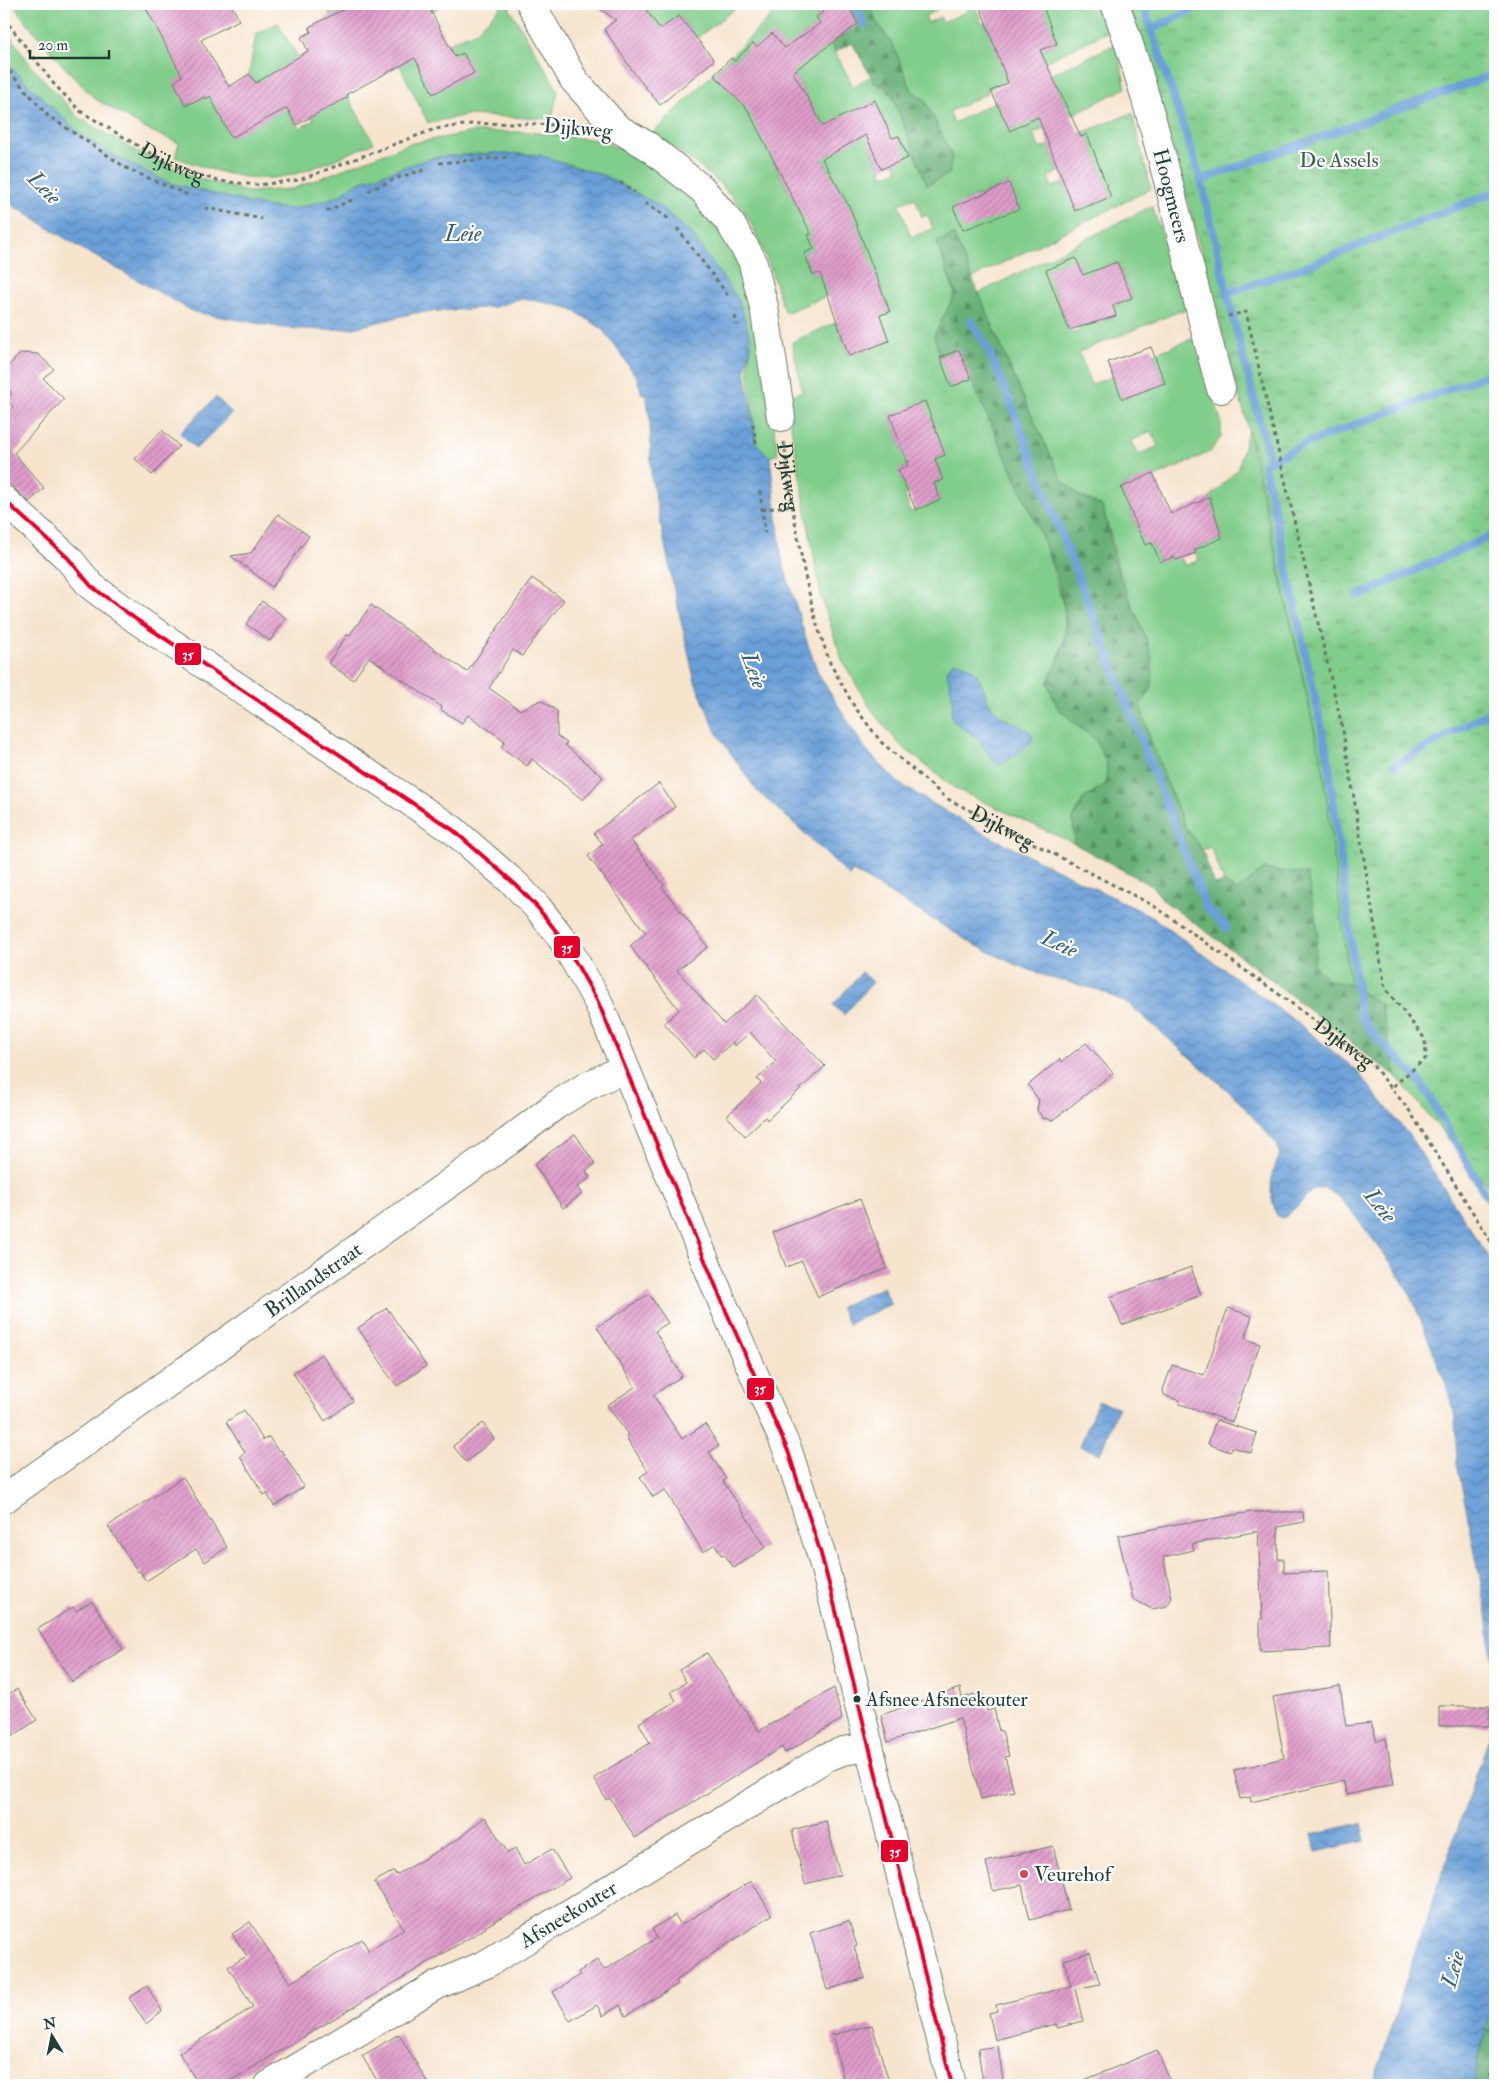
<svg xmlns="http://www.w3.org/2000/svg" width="1499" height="2089" viewBox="0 0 1499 2089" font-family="'IM FELL Double Pica',serif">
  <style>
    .green { fill: #81cd8b; stroke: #508560; fill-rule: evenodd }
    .forest { fill: url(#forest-firs); stroke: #447656 }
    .park { fill: url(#park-tufts); stroke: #508560 }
    .water { fill: url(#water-waves); stroke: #446e86 }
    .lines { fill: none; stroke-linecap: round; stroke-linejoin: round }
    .stream { stroke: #6a9fd7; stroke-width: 8 }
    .building { fill: url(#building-hatch) }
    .minor-casing { stroke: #6a776a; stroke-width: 30 }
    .path { stroke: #6a776a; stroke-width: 3; stroke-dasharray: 4 4; stroke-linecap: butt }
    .minor { stroke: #fff; stroke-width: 28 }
    .bus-1-casing { stroke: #fff; stroke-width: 8 }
    .bus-1 { stroke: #e4002b; stroke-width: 4 }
    .bus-dot { fill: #1f3d34; stroke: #fff; stroke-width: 2 }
    .poi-dot { fill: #d1495b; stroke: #fff; stroke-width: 2 }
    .labels { text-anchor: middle; stroke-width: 4.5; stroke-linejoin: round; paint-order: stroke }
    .bus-label { font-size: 20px; fill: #1f3d34; stroke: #fff; text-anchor: start }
    .street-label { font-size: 21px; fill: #1f3d34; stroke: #fff }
    .park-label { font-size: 21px; fill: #38614a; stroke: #fff }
    .poi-label { font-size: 21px; fill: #1f3d34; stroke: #fff; text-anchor: start }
    .water-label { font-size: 22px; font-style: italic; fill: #395f6d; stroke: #fff }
    .line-badge { stroke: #fff; stroke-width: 2 }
    .badge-label { font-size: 14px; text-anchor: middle; font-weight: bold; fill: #fff }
  </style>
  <defs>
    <pattern id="forest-firs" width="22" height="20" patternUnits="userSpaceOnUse" patternTransform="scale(1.25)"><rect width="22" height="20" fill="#68b077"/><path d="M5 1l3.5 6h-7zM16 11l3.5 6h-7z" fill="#559062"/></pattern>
    <pattern id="park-tufts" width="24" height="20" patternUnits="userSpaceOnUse" patternTransform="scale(1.25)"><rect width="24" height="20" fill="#81cd8b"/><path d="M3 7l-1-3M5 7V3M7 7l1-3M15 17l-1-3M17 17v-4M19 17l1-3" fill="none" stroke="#69a872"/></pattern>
    <pattern id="water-waves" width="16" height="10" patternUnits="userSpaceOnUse" patternTransform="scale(1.25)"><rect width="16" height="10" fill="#6a9fd7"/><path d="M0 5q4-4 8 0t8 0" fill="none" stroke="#5783af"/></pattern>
    <pattern id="building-hatch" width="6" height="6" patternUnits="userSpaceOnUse" patternTransform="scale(1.25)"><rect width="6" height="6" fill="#e09cca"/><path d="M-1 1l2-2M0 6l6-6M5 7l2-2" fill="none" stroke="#b580a5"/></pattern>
  </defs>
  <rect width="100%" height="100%" fill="#fff"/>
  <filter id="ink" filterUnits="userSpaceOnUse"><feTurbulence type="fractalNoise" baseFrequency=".02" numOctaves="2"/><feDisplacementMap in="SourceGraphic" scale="10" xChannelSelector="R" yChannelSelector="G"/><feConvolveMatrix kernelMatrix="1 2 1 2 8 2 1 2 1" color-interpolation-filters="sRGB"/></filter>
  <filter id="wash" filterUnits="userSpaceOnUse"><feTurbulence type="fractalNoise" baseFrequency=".0096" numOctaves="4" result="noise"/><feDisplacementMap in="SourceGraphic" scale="20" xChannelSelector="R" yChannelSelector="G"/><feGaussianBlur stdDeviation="1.12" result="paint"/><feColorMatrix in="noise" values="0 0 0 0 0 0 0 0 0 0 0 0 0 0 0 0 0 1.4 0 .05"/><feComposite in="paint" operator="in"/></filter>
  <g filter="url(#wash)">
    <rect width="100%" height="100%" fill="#f6e4cd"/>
    <path class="green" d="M14,4H126L131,11L145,4H154L156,6L147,11L191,71L174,82L186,106L205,97L207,98L227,84L231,85L245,107L260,81L255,82L249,74L256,34L278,23L301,63L343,39L324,4H444L430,12L433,15L395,35L406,42L433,93L473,73L463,53L455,57L448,43L477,31L503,4H507L558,90L552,119L467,115L428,123L385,36L282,98L296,125L297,124L300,128L314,120L312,116L348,97L374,143C348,153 318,168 291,175C254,185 210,170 175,157L179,143L144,128L94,98L57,59L23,18Z
      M642,4H741L684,48L691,31L680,16L660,29Z
      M783,4H833L816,16L820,23L811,29L831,44L853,86L870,77C876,85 885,88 892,95L928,184L925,100L912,91L893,45L875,20L870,4H942L936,7L937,10L925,16L928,23L940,17L943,22L968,11L965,4H985L976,8L982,24L986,22L1002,65L1057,44L1042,4H1100L1111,30L987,90L988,93L949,112L954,123L996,101L1010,130L1066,104L1052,78V74L1116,44L1126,88L1033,134L1040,149L1132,113L1151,189L972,278L954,235L937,242L955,294L934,336L951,387L971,379L1045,544L1064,607L1065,634L1058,660L1047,683L1075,724L1096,739L1107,764L1106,784L1084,798L1073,819L1075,844L956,789L900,745L870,708L842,660L821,597L786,398L802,391L792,342L837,322L849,356L889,341L880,315L890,312L877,276L785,313C773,279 763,240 743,210C722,180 683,155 653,133ZM753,43L773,65H730L727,62L731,58L735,61ZM794,73L814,110L770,93ZM1087,135L1111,197L1075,211L1064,183L1052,187L1048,177L1059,172L1050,149ZM885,142L898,170L884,176L871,148ZM815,145L837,186L815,203L799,211L776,167ZM1009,183L974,225L964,201ZM915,198L922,217L928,215L933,229L911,237L899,204ZM852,215L869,256L813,275L804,253L814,249L808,235ZM919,404L945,455L935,459L943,480L934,483L940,500L910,512L905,496L908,492L898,470L908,466L890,415Z
      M4,27L32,67L79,118L138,152L197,178L248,192L292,189L408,144L473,132H529L598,140L639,156L718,220L742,264L761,337L778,454L770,457L756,444L748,367L751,345L691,234L660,206L605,176L539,155L494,153L435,157L359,182L338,197L293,209L267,207L169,183L122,160L81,135L4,61Z
      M1152,206L1188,308L1079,352L1091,385L1113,376L1123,399L1165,383L1154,354L1196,337L1221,421V437L1210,452L1155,477L1153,474L1121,488L1145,545L1152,543L1160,562L1174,557L1181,558L1185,566L1199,560L1194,550L1222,538L1210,497L1238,469L1248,431L1323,769L1350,985L1328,980L1313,965L1318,931L1264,869L1237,891L1224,882L1211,847L1202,850L1184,825L1151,741L1140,705L1151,690L1138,619L1118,569L1110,532L1102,506L1080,496L1062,480L1014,377L979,293ZM1076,258L1081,269L1051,281L1046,270ZM1117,262L1133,298L1113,305L1116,316L1079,328V331L1072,333L1069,330L1052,287ZM1151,431L1158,446L1138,455L1131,441Z"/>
    <path class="forest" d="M847,4H870L875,20L893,45L912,91L925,100L952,156L949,174L927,185L892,95L885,87L875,83L852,43L835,52L831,44L858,24Z
      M954,235L1014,377L1062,480L1080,496L1102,506C1109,527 1111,548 1117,569C1128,605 1161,650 1151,689C1149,694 1144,700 1140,705L1151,741L1184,825L1202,850L1215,885L1224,882L1237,891L1264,869L1307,874L1318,931L1314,965L1328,980L1350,985L1381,1004L1396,1076L1375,1061L1240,956L1164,901L1152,886L1075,844L1073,819L1084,798L1106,784L1107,764L1095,739L1075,724L1058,708L1047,683C1055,668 1064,651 1065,633C1069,590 1037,525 1019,486C999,441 977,396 959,350L940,357L934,336L955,294L937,242Z
      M1495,1997V2085H1474L1479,2055Z"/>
    <path class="park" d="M1128,4H1495V1195L1396,1076L1381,1004L1350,985L1323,769L1254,450L1175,154Z"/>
    <path class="water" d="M4,61L81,135L122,160L169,183L267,207L293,209L337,197L359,182L435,157L494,153L539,155L605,176L660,206L691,234L739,300L750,337L751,345L745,369L756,443L770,457L782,560L807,642L819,675L866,750L900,784L981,832L1151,916L1295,1021L1356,1070L1408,1134L1495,1266V1692L1487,1613L1457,1463L1455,1418L1450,1394L1412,1298L1394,1267L1352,1212L1336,1195L1324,1187L1314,1189L1287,1216L1282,1218L1277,1216C1272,1203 1270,1190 1272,1176C1274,1160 1286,1158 1275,1142L1235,1097L1129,1004L1099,990L1048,977L1014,964L975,945L853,871L849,876L799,828L757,791L716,732L695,682L676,599L651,476L650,419L646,394H642L637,378L621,354L601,328L576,312L565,307L527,299H518L495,307L415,313L354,328L325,330L284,328L194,312L84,250L4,200Z
      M216,397L232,413L196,449L180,433Z
      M956,662C987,667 979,697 997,713C1007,721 1020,725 1031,733L1033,738L1030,744L1002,764H996L978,739L953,721L951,713L953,700L947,671L952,663Z
      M862,972L873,982L844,1015L833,1005Z
      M883,1287L891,1304L848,1324L840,1307Z
      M1098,1401L1118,1408L1100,1454L1080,1446Z
      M1495,1706V1997L1479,2055L1474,2085H1373L1418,1943L1490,1735Z
      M1361,1823L1365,1841L1316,1852L1312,1834Z"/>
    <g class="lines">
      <path class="stream" d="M856,4L864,25
        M1143,4L1201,180L1233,317L1270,461
        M1152,29L1205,4
        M1201,180L1495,74
        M1227,293L1304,267L1495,192
        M971,321L987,348L1009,399L1206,907L1227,928
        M1495,372L1304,444L1264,464L1328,757L1360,1015L1372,1033L1420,1081L1485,1194L1495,1208
        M1358,596L1495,534
        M1395,765L1495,709"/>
    </g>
    <g id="blocks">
      <path class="building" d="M144,4H231L239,20L201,40L229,87L249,74L256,83L308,51L301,37L311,32L309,27L354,4H427L455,57L463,53L474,73L433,94L415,58L347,94L348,97L296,125L287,108L231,138L210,96L206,99L205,96L196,102L195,101L186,106L174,82L182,76Z
        M592,4H642L660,29L679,16L714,60L660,105L637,77L604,29L616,20Z
        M833,4H847L858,24L793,72L823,126L875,100L892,138L899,136L908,158L881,169L866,135L822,159L850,208L890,312L880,315L889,341L849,356L820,273L813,275L804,253L814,249L808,235L811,234L748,110L714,75L731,58L735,61L753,43L757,47L772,33L785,48L820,23L816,17Z
        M979,4H1042L1057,44L1040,50L1081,137L1087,134L1111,197L1075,211L1038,117L1010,131L991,91L1008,83Z
        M1009,183L1019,209L963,230L953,207Z
        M1076,258L1083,275L1117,262L1132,298L1113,305L1116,316L1069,330L1046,270Z
        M1151,347L1165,383L1122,399L1108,362Z
        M959,350L971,379L951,387L940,357Z
        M21,353L38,354L54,369L43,378L64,399L14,453L44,488L29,502L4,479V416L13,407L6,400L12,393L4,385V371Z
        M925,401L945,455L935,459L943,480L934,483L940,500L916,510L898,470L908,466L890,415Z
        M162,430L179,446L152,475L135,459Z
        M1153,473L1171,514L1210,497L1222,538L1194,550L1196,553L1176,560L1174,557L1160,562L1152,543L1145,545L1121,488Z
        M278,514L309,536L272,587L231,556L251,553Z
        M532,578L564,600L522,656L513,650L489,688L520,710L541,700L557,711V736L567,743L565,745L603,777L583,800L532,759L527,766L501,747L505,741L468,715L462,723L441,710L442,707L369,657L353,680L328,663L347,635L349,636L371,605L467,672Z
        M262,601L286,618L270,641L246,624Z
        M659,783L675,807L631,840L664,885L662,887L708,947L677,970L724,1024L757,995L825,1066L767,1120L765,1117L745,1136L727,1116L761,1083L757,1079L776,1062L750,1032L735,1046L733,1042L713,1059L704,1049L694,1058L664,1023L679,1010L630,946L646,933L588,856L603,844L594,833Z
        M1086,1043L1113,1073L1053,1120L1043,1118L1037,1110L1039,1100L1028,1085L1060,1059L1061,1062Z
        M575,1134L595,1164L586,1171L590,1178L577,1187L582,1194L563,1208L534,1164Z
        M860,1199L887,1268L818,1297L802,1261L786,1267L773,1232Z
        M1191,1267L1201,1295L1122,1325L1110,1297Z
        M649,1294L668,1323L655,1331L682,1376L653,1395L682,1439L705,1424L719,1446L709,1452L726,1479L723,1481L766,1547L734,1568L724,1554L721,1555L715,1544L703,1552L665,1490L653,1497L640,1477L648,1471L626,1437L628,1435L607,1405L635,1387L597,1327Z
        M387,1308L426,1366L397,1386L384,1369L385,1368L358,1328Z
        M1228,1308L1252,1316L1245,1339L1260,1344L1232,1422L1180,1404V1401L1164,1395L1163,1390L1172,1365L1204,1375Z
        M322,1354L353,1401L325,1421L293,1373Z
        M244,1410L263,1440L269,1437L278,1451L281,1450L304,1487L274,1506L267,1493L264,1495L240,1456L245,1452L226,1422Z
        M1216,1420L1257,1433L1251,1453L1232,1447L1230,1452L1208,1444Z
        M483,1423L494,1439L466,1462L453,1446Z
        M183,1477L227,1547L205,1562L196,1549L146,1581L140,1571L138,1572L108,1526Z
        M1252,1512H1303L1304,1522L1278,1527V1559H1284V1573L1328,1571L1331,1648L1260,1651V1619H1262L1258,1531L1192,1544L1194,1550L1163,1557L1172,1598L1167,1606L1152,1609L1133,1599L1118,1536L1187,1522V1523Z
        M92,1601L123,1649L72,1682L38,1629L73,1607L76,1611Z
        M707,1653L759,1731L834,1688L842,1719L785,1753L782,1747L635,1838L610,1798L606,1800L594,1778L650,1743L639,1723L676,1701L671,1692L686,1682L679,1670Z
        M1340,1686L1346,1726L1371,1723L1377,1741L1386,1738L1394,1784L1347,1795L1343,1781L1251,1802L1250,1797L1240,1799L1234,1770L1284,1758L1273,1697Z
        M960,1688L962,1698L982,1692L987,1711L994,1709L999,1731H1002L1009,1756L1005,1757L1014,1791L981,1799L960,1718L888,1742L881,1715Z
        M17,1689L37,1720L4,1742V1697Z
        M1439,1706H1490L1489,1726H1439Z
        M485,1817L508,1853L515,1848L524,1865L552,1849L570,1878L485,1927L486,1928L223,2085H199L179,2053L253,2007L228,1967L247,1956L232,1934L250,1922L290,1983L362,1939L369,1951L404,1929L374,1882L394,1871L396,1875L458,1839Z
        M826,1821L840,1875L805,1884L792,1830Z
        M1053,1846L1069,1910L1030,1920L1022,1885L993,1891L986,1862Z
        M750,1882H752L772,1915L700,1962L676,1981L678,1984L626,2016L620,2005L603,2016L597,2005L570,2021L553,1992L580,1975L578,1972L597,1960L604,1970L657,1938L652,1929L675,1915L681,1925Z
        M849,1921L857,1946L854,1947L865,1978L827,1990L810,1933Z
        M1090,1952L1100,1984L1075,1989L1083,2021L1058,2028L1056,2024L995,2040L989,2013L997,2011L996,2005L1071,1986L1064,1960Z
        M147,1986L162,2011L146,2024L129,1998Z
        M872,2025L889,2082L878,2085H845L832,2035Z
        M399,2034L429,2085H380L362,2056Z
        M998,2046L1003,2080L983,2083L978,2049Z
        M1157,2050L1172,2085H1073Z"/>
    </g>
  </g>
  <g filter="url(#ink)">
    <use href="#blocks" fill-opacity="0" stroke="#6a776a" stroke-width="1"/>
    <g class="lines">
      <g class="minor-casing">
        <g id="minor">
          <path d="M531,4L574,80L617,128L648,146L703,190L730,223L752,260L764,307L781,417"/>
          <path id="s3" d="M1115,4C1161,129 1185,261 1221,389"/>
          <path d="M4,500L68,558L91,586L137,620L453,830L516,885L538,908L563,940L598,1002L726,1311L788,1451L821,1554L835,1607L952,2085"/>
          <path id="s4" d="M4,1499L509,1141L556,1105L587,1086L625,1068"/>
          <path id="s5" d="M269,2085L433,1987L486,1964L827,1757L843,1751L869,1747"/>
        </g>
      </g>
      <g class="path">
        <path id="s1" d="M4,18L53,83L80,111L162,160L193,173L219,181L257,185L299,180L435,129L471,124L510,123L578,126"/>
        <path d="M4,65L47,115L128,169L190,196"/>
        <path d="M439,163L508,157"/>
        <path d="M620,182L635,192"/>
        <path d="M368,191L397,178L424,170"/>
        <path d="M645,203L669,219"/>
        <path d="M205,208L262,219"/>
        <path d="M326,211L352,200"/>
        <path d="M677,228L730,298"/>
        <path d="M735,316L737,325"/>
        <path d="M1228,316L1246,312L1343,731L1385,988L1425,1039L1426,1058L1391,1088"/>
        <path d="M753,424L756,444"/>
        <path id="s2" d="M784,442L792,505L805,576L816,622L830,663L854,706L881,742L946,798L1154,906L1287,1000L1371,1063L1409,1110L1495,1248"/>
        <path d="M760,491L765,533"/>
        <path d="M762,510L792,505"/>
        <path d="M1489,2085L1495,2052"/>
      </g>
      <use href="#minor" class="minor"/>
      <g class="bus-1-casing">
        <path id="bus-1" d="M4,500L68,558L91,586L137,620L453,830L516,885L538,908L563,940L598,1002L726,1311L788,1451L821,1554L835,1607L952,2085"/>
      </g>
      <use href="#bus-1" class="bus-1"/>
    </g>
  </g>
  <circle class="bus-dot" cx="857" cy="1699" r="4.5"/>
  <circle class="poi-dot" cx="1024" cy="1874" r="5"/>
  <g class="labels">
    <g class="bus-label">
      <text x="866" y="1706">Afsnee Afsneekouter</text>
    </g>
    <g class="street-label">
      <text transform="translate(578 128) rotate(5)" y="7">Dijkweg</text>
      <text dy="7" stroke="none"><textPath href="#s1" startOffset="226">Dijkweg</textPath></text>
      <text dy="7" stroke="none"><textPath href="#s3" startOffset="200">Hoogmeers</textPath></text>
      <text dy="7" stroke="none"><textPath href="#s2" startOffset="35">Dijkweg</textPath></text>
      <text dy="7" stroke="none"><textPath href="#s2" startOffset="470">Dijkweg</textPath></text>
      <text dy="7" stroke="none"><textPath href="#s2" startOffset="875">Dijkweg</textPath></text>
      <text dy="7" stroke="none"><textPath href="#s4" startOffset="379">Brillandstraat</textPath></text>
      <text dy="7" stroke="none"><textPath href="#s5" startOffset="345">Afsneekouter</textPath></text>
    </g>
    <g class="park-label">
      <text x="1339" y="167">De Assels</text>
    </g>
    <g class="poi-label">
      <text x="1034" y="1881">Veurehof</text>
    </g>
    <g class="water-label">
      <text transform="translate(45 187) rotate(45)" y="8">Leie</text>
      <text x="463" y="241">Leie</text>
      <text transform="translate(755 670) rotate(70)" y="8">Leie</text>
      <text transform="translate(1060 943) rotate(24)" y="8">Leie</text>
      <text transform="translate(1381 1205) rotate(51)" y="8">Leie</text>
      <text transform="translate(1452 1969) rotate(-75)" y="8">Leie</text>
    </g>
  </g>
  <g class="line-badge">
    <rect x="174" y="642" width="28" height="24" rx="5" fill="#e4002b"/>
    <rect x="553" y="935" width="28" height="24" rx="5" fill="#e4002b"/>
    <rect x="746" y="1377" width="29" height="24" rx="5" fill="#e4002b"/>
    <rect x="880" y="1839" width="29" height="24" rx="5" fill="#e4002b"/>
  </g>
  <g class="badge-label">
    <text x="188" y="659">35</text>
    <text x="567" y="952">35</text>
    <text x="760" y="1393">35</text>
    <text x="895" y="1856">35</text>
  </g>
  <rect width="1499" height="2089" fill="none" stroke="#fff" stroke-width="20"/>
  <g transform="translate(52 2036) rotate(350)" stroke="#ffffff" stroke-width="4" paint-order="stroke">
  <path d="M0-4L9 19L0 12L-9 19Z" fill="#1f3d34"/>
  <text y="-8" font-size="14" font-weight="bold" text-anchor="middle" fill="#1f3d34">N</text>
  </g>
  <path d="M30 50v8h79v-8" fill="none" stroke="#1f3d34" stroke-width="2.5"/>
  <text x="38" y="50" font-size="15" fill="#1f3d34" stroke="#ffffff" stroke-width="4" paint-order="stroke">20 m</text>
</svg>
